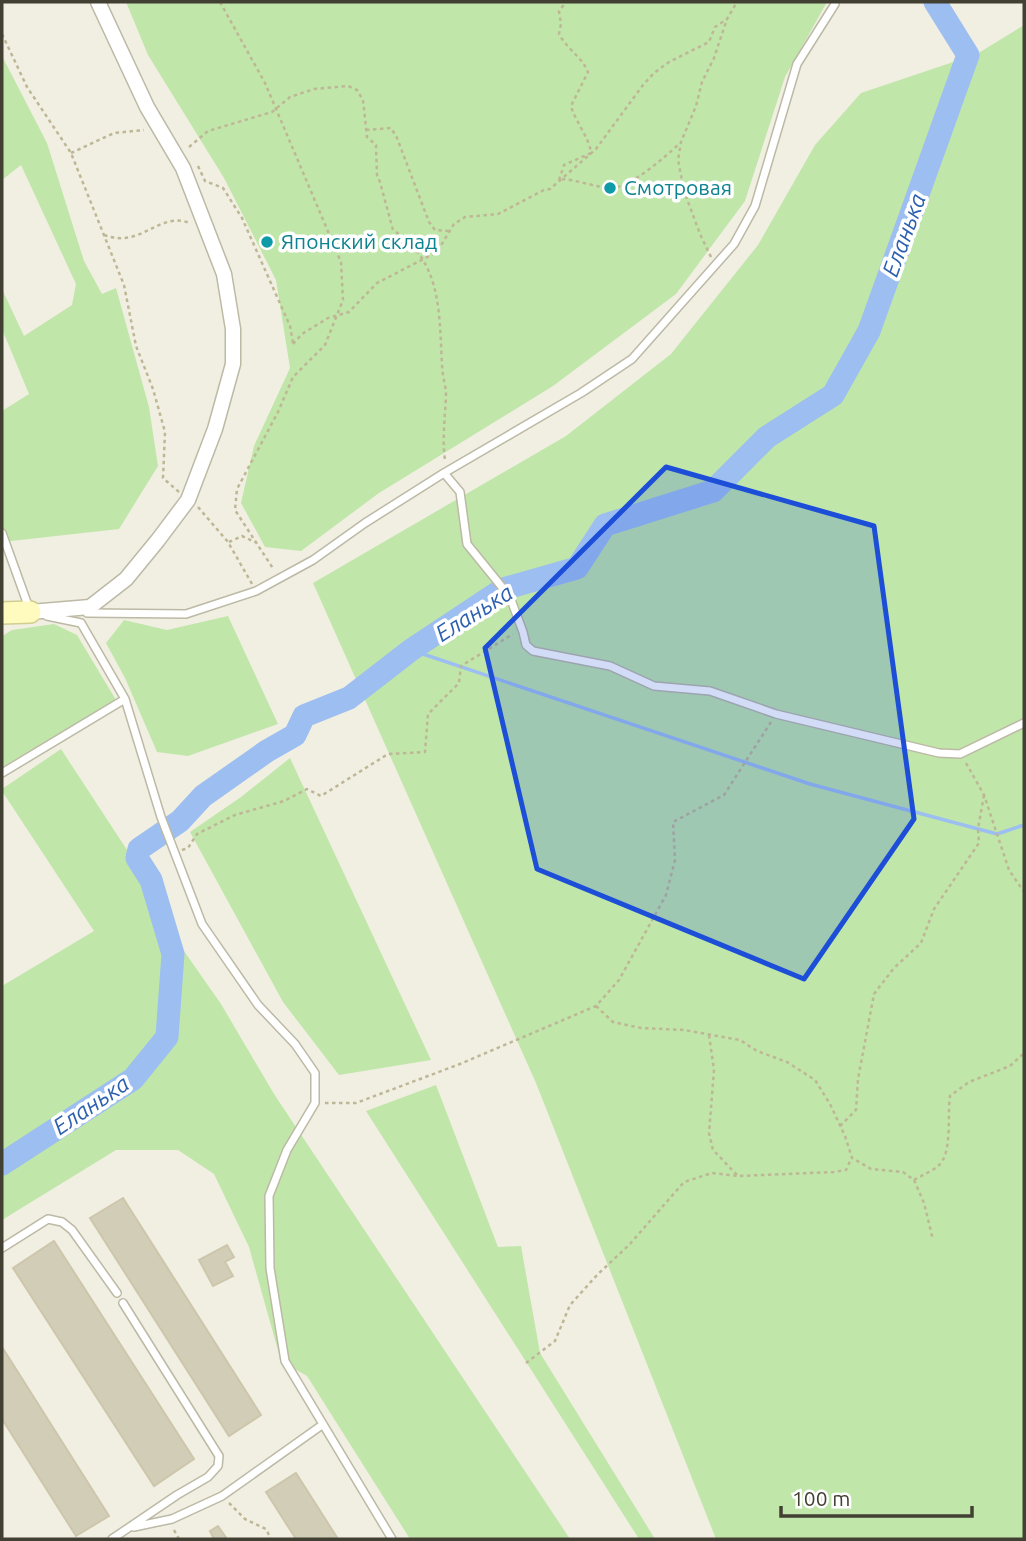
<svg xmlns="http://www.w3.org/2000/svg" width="1026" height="1541" viewBox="0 0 1026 1541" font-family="Ubuntu,sans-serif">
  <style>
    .green { fill: #c0e6aa }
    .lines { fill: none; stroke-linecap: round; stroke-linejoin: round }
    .stream { stroke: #9cbef0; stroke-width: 3.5 }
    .river { stroke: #9cbef0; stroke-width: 23 }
    .building { fill: #d2cdb7; stroke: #cdc6ab; stroke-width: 2 }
    .lane-casing { stroke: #bcb9a5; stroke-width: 10 }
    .street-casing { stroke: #bcb9a5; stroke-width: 17 }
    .secondary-casing { stroke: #d2cd91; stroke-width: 24 }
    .path { stroke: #beb796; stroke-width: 2.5; stroke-dasharray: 3.5 3.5; stroke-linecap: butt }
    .lane { stroke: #fff; stroke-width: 7 }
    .street { stroke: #fff; stroke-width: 14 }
    .secondary { stroke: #fffbbe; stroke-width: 21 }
    .marked { fill: #1d4ed8; fill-opacity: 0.2; stroke: #1d4ed8; stroke-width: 5; stroke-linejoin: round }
    .culture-dot { fill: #0f9aa8; stroke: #fff; stroke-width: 2.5 }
    .labels { text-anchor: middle; stroke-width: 7; stroke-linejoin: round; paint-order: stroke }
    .culture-label { font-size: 21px; fill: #0d838f; stroke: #fff; text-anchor: start }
    .water-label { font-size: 23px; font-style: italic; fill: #2c5fae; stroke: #fff }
  </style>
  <rect width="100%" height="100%" fill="#f1efe2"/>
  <path class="green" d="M126,2H827L785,77L745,201L676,294L553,386L379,493L301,551L265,547L241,503L254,446L290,368L276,280L224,178L148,55Z
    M1024,25V1539H716L536,1083L313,583L566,436L671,354L758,245L815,145L861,93L977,54Z
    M2,56L47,143L84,261L102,294L116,288L149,407L158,466L119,529L2,542V411L29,394L2,329V289L24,336L72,305L76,284L21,165L2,180Z
    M228,616L278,724L188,756L157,752L125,678L106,643L124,620L167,630Z
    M54,624L77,635L116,700L2,767V636L12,630Z
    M61,749L129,853L156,911L221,1004L274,1094L570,1539H410L307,1376L281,1361L249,1247L214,1174L178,1150H116L2,1220V986L94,931L2,791V789Z
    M290,758L431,1060L339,1075L283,1002L190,832L241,797Z
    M436,1085L498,1247L521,1246L540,1353L655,1539H639L366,1111Z"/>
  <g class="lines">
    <path class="stream" d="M411,650L810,784L997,834L1024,825"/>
    <path class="river" d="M2,1164L133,1079L167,1037L173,954L151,880L137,858L139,849L180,821L203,796L267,751L295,735L304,716L349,698L411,650L503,589L577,568L605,525L713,491L767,437L833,395L869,331L968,55L935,2"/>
  </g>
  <path class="building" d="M123,1198L261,1415L229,1436L90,1218Z
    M54,1241L194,1459L154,1486L13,1268Z
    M227,1245L234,1257L225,1262L233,1276L213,1286L199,1260Z
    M2,1347L109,1516L76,1536L2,1419Z
    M296,1473L338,1539H296L266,1492Z
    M218,1526L227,1539H214L210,1531Z"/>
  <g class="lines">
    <g class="lane-casing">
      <path id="lane" d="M444,473L460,492L467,544L510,597L523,632L526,645L533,651L610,666L654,686L710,691L776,714L939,753L960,754L1024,723
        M2,533L29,608
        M87,613L186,614L256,591L313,560L365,523L444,473L581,393L632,359L734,244L755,206L797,64L835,4
        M47,616L81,623L125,699L161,817L202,924L258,1005L295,1044L315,1073V1103L287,1150L269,1196L270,1268L285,1361L392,1539
        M2,773L125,699
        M2,1248L48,1219L62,1222L72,1230L117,1293
        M134,1527L172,1519L222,1496L322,1425
        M112,1539L177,1495L208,1477L218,1466L219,1456L123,1303"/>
    </g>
    <g class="street-casing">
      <path id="street" d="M30,612L90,607L126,579L158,540L188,500L215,429L233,364V329L224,274L183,168L147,107L98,2"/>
    </g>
    <g class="secondary-casing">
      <path id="secondary" d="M2,613L30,612"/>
    </g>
    <path class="path" d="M220,2L265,83L341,262L343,300L325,345L293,377L278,412L237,489L235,510L274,570
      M2,34L27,87L71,153L124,285L136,346L153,389L165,432L163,478L179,492
      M366,130L391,128L397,138L429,222L435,230L450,231
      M189,147L208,131L272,112L290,97L314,89L348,86L357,90L363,100L367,137L376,145L377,175L380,182L393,230C442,261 439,312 442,364C442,375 446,385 446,396C445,418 442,439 445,460
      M71,153L114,133L144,130
      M198,166L205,181L223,188L242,218L290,326L293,343
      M562,179C577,180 599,188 611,188C630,188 665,157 679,144
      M559,180L564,165L591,153C590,139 575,121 571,106L588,72C582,57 567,49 559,34L561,24L559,11L566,2
      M104,235C142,249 158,211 190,223
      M711,257L700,234L684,191L678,160L681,142L696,106L702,82L714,58L727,19
      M293,344L302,334L328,318L349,312L377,283L437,252L454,224L465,217L498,214L544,190L550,189L596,149L643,85L654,73L669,62L709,42L715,27L727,19L737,2
      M198,507L228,542L252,584
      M229,542L242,536L255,542
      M966,763L984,795L1009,870L1024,892
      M182,850L188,848L197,834L235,815L284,801L307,789L321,796L388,754L425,752L428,714L459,683L461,666L513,634
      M596,1006L613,1022L641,1028L684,1030L740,1040L757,1051L787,1062L815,1080L830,1104L845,1136L852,1158L871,1169L903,1172L914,1180L924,1203L933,1240
      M709,1035L714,1070L709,1133L713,1150L738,1176L834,1172L846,1170L851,1159
      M325,1103H356L460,1064L596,1006L619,980L666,895L675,860L673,822L724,795L771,722
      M840,1126L856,1110L858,1079L874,994L894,968L921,943L934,909L979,843L978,829L984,795
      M914,1180C922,1175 931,1172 938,1166C953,1154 947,1114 950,1096L969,1082L1010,1066L1024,1053
      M526,1363L555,1341L570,1305L598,1274L629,1245L684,1182L712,1173L738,1176
      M229,1503L245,1519L266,1529L271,1539
      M174,1530L179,1539"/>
    <use href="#lane" class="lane"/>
    <use href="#street" class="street"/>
    <use href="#secondary" class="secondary"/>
  </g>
  <path class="marked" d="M666,467L874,526L914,819L804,979L537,869L485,648Z"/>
  <g class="culture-dot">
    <circle cx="610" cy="188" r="7"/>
    <circle cx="267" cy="242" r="7"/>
  </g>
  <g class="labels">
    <g class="culture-label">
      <text x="624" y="195">Смотровая</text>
      <text x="281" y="249">Японский склад</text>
    </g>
    <g class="water-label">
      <text transform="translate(904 235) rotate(-70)" y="8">Еланька</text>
      <text transform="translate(474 613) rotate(-32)" y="8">Еланька</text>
      <text transform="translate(91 1105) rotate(-34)" y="8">Еланька</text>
    </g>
  </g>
  <rect width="1026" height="1541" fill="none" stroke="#423f33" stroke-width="7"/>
  <path d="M781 1506v10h191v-10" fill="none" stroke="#423f33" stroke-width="3.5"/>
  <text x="792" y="1506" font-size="21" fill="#423f33" stroke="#ffffff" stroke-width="5" paint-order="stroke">100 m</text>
</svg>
